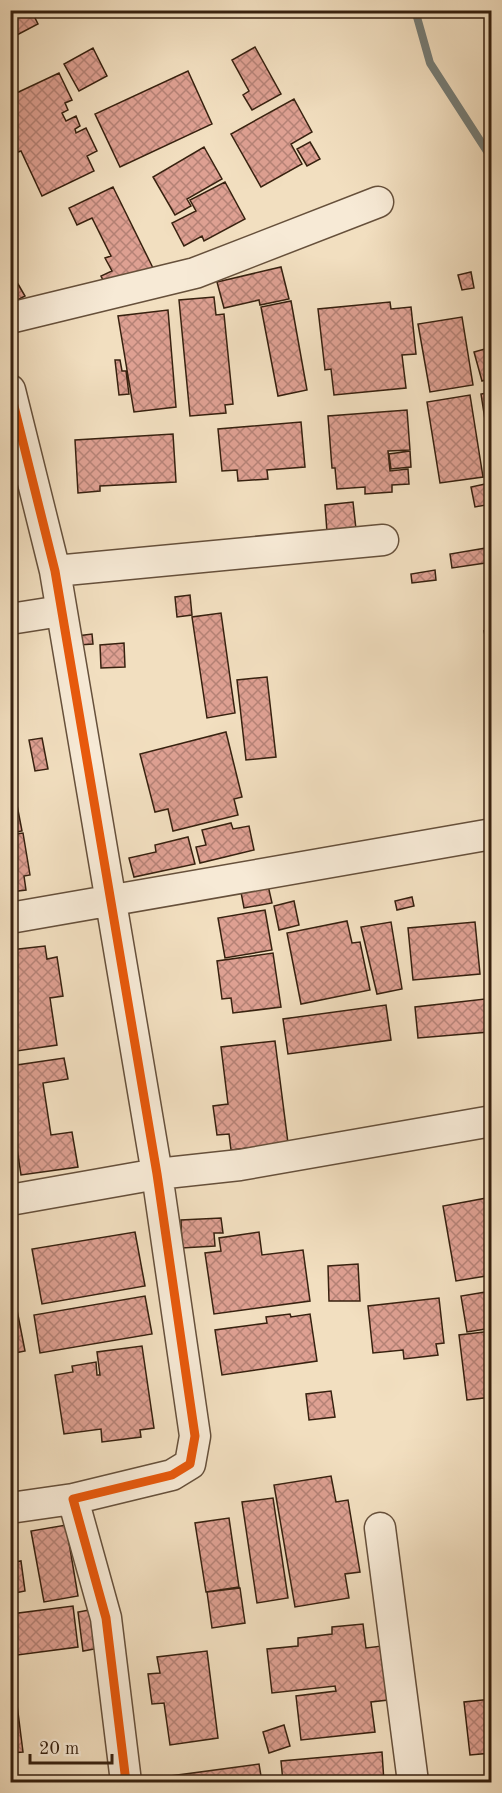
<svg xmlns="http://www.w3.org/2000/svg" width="502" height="1793" viewBox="0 0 502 1793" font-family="'Old Standard TT',serif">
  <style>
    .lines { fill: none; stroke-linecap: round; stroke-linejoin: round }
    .stream { stroke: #757d77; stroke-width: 8 }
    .building { fill: url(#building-cross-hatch); stroke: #37210f; stroke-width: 1.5 }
    .minor-casing { stroke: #66503b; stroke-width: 33 }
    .minor { stroke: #f7ead6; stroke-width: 30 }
    .cycleway-casing { stroke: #f7ead6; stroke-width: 13 }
    .cycleway { stroke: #e8590c; stroke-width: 9 }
  </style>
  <defs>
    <pattern id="building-cross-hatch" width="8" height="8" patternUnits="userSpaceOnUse" patternTransform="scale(1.5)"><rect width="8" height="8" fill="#dea092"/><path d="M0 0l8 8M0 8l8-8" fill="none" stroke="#b58276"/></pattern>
  </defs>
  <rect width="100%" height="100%" fill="#f2dfc0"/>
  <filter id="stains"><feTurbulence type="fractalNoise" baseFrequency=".00333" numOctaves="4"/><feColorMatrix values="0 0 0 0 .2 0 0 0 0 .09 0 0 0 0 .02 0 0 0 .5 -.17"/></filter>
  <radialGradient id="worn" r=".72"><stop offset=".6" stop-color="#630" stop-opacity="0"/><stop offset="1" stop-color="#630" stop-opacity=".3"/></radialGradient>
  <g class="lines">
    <path class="stream" d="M415,10L430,63L492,159"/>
  </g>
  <path class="building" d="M10,10H31L38,24L13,37Z
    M255,47L281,94L252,110L243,95L249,91L232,60Z
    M93,48L107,76L79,91L64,64Z
    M188,71L212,124L120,167L95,114Z
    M59,73L72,100L65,103L68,110L62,113L66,121L76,116L80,126L75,129L76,133L86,128L97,151L87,156L94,171L42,196L21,151L10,155V96Z
    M294,99L312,132L291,144L302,164L261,187L231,134Z
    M310,142L320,159L307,166L297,149Z
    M204,147L222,179L187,199L191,206L175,215L153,177Z
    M225,182L245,219L204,241L202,236L184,246L172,223L196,211L190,200Z
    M113,187L154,270L107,288L101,276L112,271L105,258L111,256L92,218L77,225L69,208Z
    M281,267L289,299L260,305L259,300L224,308L217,282Z
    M471,272L474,288L462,290L458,275Z
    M18,284L25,296L12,303L10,288Z
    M214,297L216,315L224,314L233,404L225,405L226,413L190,416L179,300Z
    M291,301L307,390L278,396L261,307Z
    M390,302L391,309L411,307L416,354L402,355L406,388L334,395L331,369L325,370L318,309Z
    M168,310L176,407L134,412L118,316Z
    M462,317L473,385L430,392L418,324Z
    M492,347V378L482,381L474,352Z
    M115,360H120L122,371H126L129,394L119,395Z
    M492,392V425L486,426L481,394Z
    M470,395L483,477L440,483L427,402Z
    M407,410L410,450L388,451L390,471L408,469L409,484L392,485V492L365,494V487L337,489L335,468H332L328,416Z
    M301,422L305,467L267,470L268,479L238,481L237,470L222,471L218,429Z
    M173,434L176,482L100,486V491L78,493L75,440Z
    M410,451L411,467L391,469L389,454Z
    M490,483L492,504L475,507L471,487Z
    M353,502L356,529L327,532L325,505Z
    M492,547V562L452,568L450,554Z
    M435,570L436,580L412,583L411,574Z
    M190,595L192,615L177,617L175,597Z
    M221,613L235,713L207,718L192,617Z
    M492,630V654H489L484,631Z
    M92,634L93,644L78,645L77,636Z
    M124,643L125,667L101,668L100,645Z
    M267,677L276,757L246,760L237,680Z
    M226,732L242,797L234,799L238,815L173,831L168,809L155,812L140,754Z
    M42,738L48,769L35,771L29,740Z
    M12,779L22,831L10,833V780Z
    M231,823L233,829L249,826L254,850L200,863L196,847L206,845L202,830Z
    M23,833L30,875L24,876L26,890L10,892V835Z
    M188,837L195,864L134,877L129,858L156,852L155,845Z
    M267,881L272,903L244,908L240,887Z
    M412,897L414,906L397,910L395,901Z
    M294,901L299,925L279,930L274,906Z
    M265,910L272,950L225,958L218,918Z
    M347,921L352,943L360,942L370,990L301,1004L287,933Z
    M391,922L402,989L377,994L361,927Z
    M475,922L480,974L413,980L408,928Z
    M45,946L47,959L57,957L63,996L50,998L57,1045L10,1052V950Z
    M273,953L281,1007L233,1013L231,998L222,999L217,961Z
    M485,999L489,1032L418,1038L415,1007Z
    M386,1005L391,1040L288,1054L283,1019Z
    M275,1041L288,1143L231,1150L229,1134L217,1135L213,1106L228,1104L221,1047Z
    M64,1058L68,1079L43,1083L51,1135L72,1132L78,1167L21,1175L10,1102V1066Z
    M492,1197V1275L456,1281L443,1206Z
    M221,1218L223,1233H214L215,1246L182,1248L181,1220Z
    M135,1232L145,1286L42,1304L32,1249Z
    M259,1232L262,1255L303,1250L310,1301L214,1314L205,1253L221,1251L219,1238Z
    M358,1264L360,1301H329L328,1266Z
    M492,1291V1328L467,1332L461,1296Z
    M145,1296L152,1334L40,1353L34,1315Z
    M439,1298L444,1343L436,1344L438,1355L404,1359L403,1350L373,1353L368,1306Z
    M16,1305L25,1351L10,1354V1306Z
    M290,1314L291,1317L310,1314L317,1361L222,1375L215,1330L267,1323L266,1317Z
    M492,1331V1397L467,1400L459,1335Z
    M142,1346L154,1428L140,1430L141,1437L102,1442L101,1429L64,1434L55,1375L73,1372L72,1366L96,1362L97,1375H100L97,1352Z
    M331,1391L335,1417L309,1420L306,1394Z
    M331,1476L336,1502L348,1500L360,1572L345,1574L349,1598L295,1607L274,1485Z
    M273,1498L288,1598L257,1603L242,1502Z
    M229,1518L239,1587L206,1592L195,1523Z
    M66,1525L78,1596L44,1602L31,1531Z
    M21,1561L25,1591L10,1594V1563Z
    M240,1588L245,1623L212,1628L207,1592Z
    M73,1606L78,1647L10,1656V1637H14L11,1614Z
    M95,1609L100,1648L83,1651L78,1612Z
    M363,1624L366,1648L382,1646L388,1700L371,1702L375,1732L301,1740L296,1696L336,1691L335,1686L272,1693L267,1649L298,1646V1638L332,1634V1627Z
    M207,1651L218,1738L170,1745L164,1703L152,1704L148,1674L160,1673L157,1657Z
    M10,1673H13L23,1752L10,1753Z
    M492,1699V1753L470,1755L464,1702Z
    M284,1725L290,1746L269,1753L263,1732Z
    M382,1752L384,1782H283L281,1761Z
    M259,1764L262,1782H164L163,1777Z"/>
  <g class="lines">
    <g class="minor-casing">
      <path id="minor" d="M10,318L195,273L378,202
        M10,390L55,571L157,1174L195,1436L190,1464L172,1475L73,1499L106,1618L126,1782
        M55,571L383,540
        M10,619L61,611
        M10,918L492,834
        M10,1200L157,1174L240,1165L492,1121
        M10,1508L73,1499
        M380,1528L413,1782"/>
    </g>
    <use href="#minor" class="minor"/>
    <g class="cycleway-casing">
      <path id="cycleway" d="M10,390L55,571L157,1174L195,1436L190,1464L172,1475L73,1499L106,1618L126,1782"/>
    </g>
    <use href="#cycleway" class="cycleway"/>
  </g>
  <rect width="502" height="1793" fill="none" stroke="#f2dfc0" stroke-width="36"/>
  <rect x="12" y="12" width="478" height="1769" fill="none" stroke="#37210f" stroke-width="3"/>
  <rect x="18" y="18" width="466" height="1757" fill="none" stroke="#37210f" stroke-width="1.5"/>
  <path d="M30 1754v9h82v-9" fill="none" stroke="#37210f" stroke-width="3"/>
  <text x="39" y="1754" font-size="18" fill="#37210f" stroke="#f7ead6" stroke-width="4.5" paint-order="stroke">20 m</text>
  <rect width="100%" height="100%" filter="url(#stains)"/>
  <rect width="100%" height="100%" fill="url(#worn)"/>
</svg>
